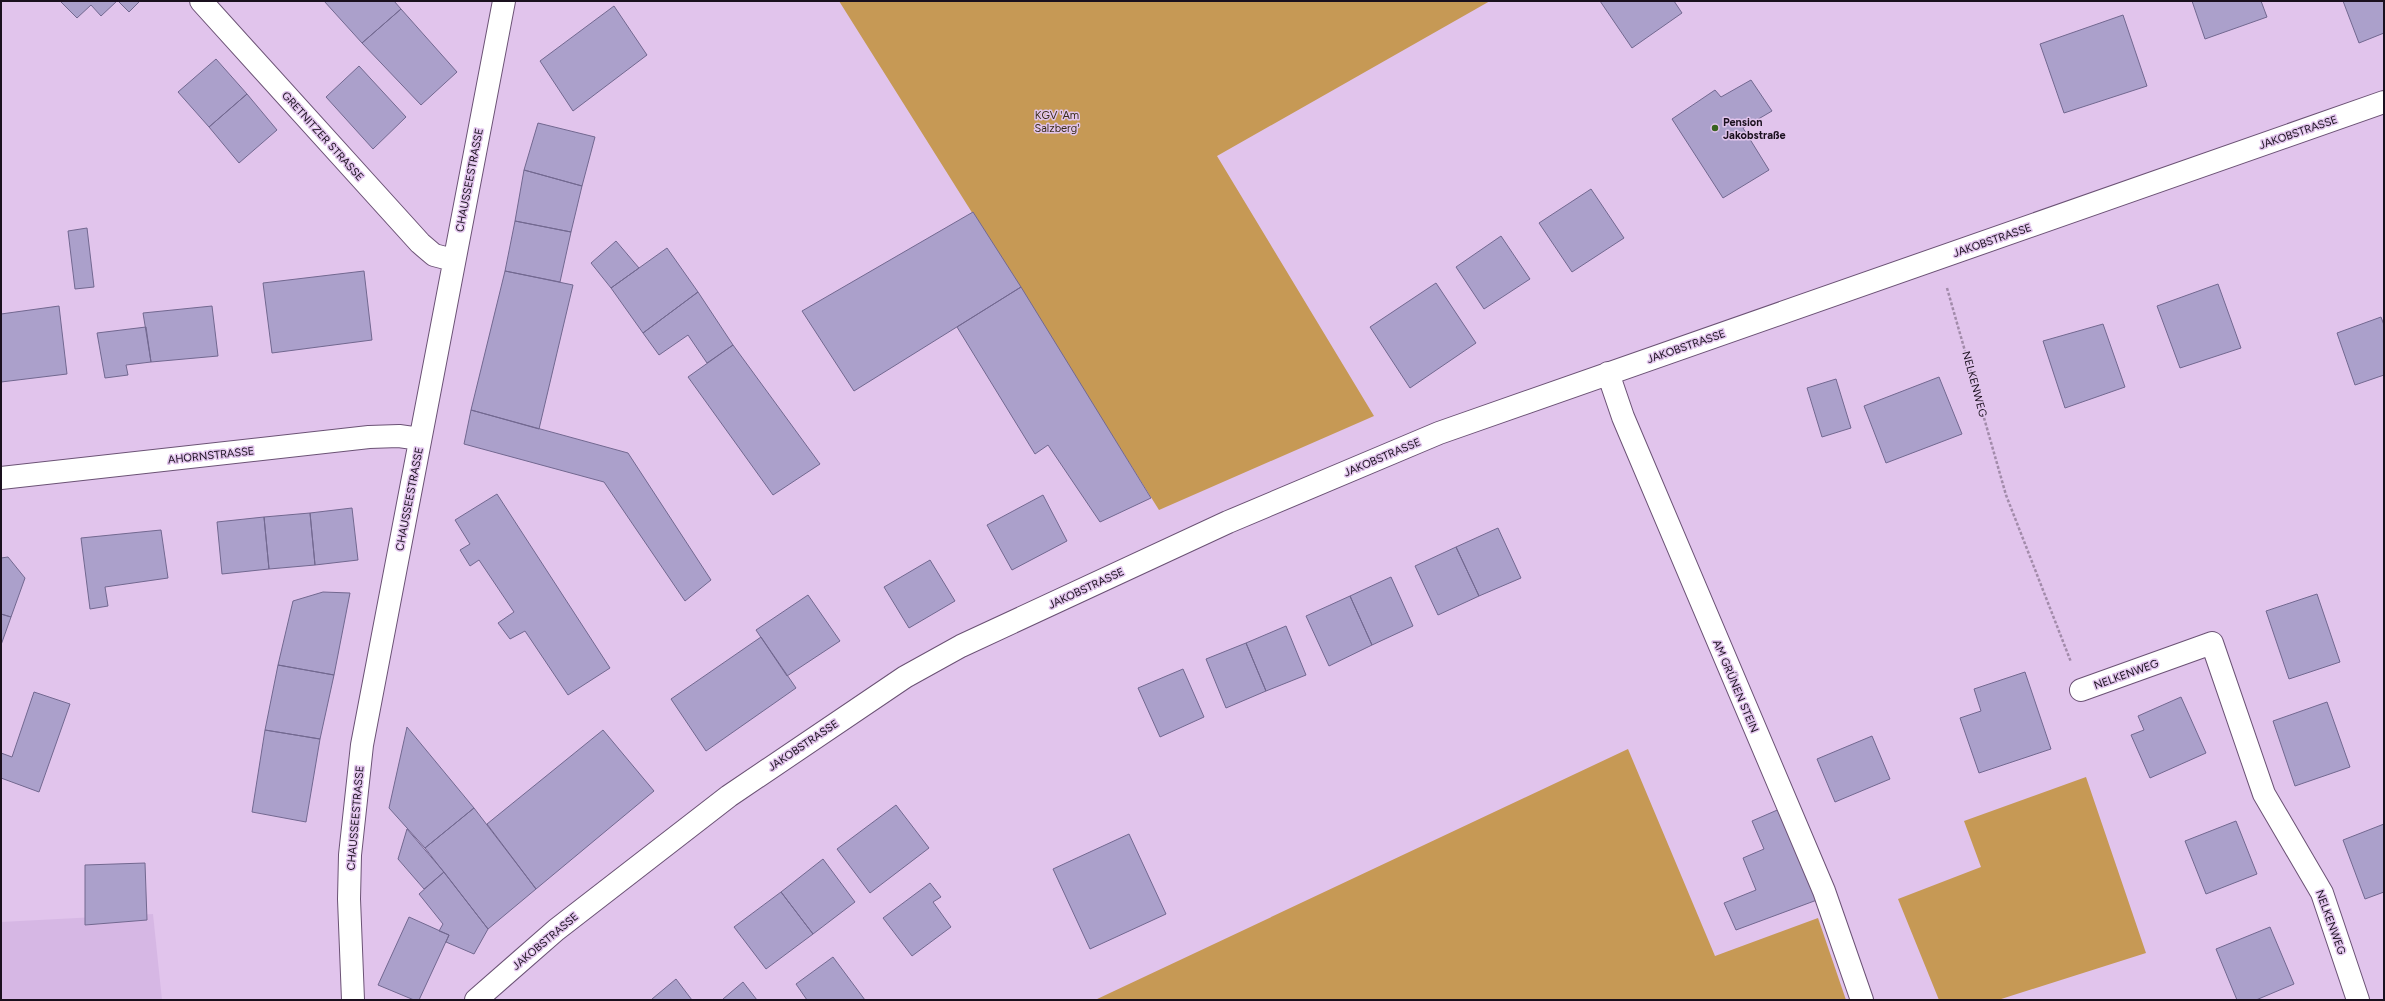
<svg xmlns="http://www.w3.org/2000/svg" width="2385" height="1001" viewBox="0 0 2385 1001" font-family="Figtree,sans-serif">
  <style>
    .built { fill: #d6b7e4 }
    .green { fill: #c69955 }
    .building { fill: #aba0cb; stroke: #726890 }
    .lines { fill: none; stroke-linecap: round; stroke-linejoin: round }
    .minor-casing { stroke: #6b5275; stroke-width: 24 }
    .path { stroke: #a28baa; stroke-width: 2.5; stroke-dasharray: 3 2; stroke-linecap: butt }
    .minor { stroke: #fff; stroke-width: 22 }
    .poi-dot { fill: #386320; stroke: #e1c4ec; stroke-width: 1.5 }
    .labels { text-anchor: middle; stroke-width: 3; stroke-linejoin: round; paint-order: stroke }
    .park-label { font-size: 11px; fill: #392c19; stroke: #e1c4ec }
    .poi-label { font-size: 11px; font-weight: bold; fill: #1a101e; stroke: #e1c4ec; text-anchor: start }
    .street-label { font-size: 11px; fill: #1a101e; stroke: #e1c4ec }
  </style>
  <rect width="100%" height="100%" fill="#e1c4ec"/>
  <path class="built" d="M153,914L162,1000H1V922Z"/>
  <path class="green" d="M839,1H1490L1217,156L1374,416L1159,510Z
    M1628,749L1715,956L1818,918L1846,1000H1095Z
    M2086,777L2146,953L1998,1000H1939L1898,899L1981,867L1964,821Z"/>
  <path class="building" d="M60,1H117L101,16L91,5L77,18Z
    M118,1H140L129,12Z
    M324,1H394L401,9L362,43Z
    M1600,1H1674L1682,13L1632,48Z
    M2192,1H2261L2267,17L2205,39Z
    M2343,1H2384V33L2359,43Z
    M614,6L647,55L573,111L540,61Z
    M401,9L457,72L421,105L362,43Z
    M2123,15L2147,86L2064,113L2040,44Z
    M216,59L247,94L209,127L178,92Z
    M359,66L406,117L373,149L326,97Z
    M1751,80L1772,111L1743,128L1769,170L1723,198L1672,119L1715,90L1721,97Z
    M247,94L277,130L239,163L209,127Z
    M538,123L595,137L582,186L524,170Z
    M524,170L582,186L571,232L515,221Z
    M1591,189L1624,238L1572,272L1539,223Z
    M973,212L1021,287L854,391L802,311Z
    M515,221L571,232L560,282L505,271Z
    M87,228L94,287L75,289L68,231Z
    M1501,236L1530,279L1484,309L1456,267Z
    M616,241L639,268L611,288L591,263Z
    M667,248L698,292L643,333L611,288Z
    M364,271L372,340L272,353L263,283Z
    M505,271L573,285L539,429L471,410Z
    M1436,283L1476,343L1410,388L1370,327Z
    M2218,284L2241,348L2180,368L2157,306Z
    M1021,287L1151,498L1100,522L1048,445L1035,454L957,327Z
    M698,292L733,345L707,363L688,335L659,355L643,333Z
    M59,306L67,374L1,382V314Z
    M212,306L218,356L151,362L143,313Z
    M2381,317L2384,325V375L2355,385L2337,333Z
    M2103,324L2125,387L2065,408L2043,341Z
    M146,327L151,362L126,365L128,375L105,378L97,333Z
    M733,345L820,464L773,495L688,377Z
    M1939,377L1962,434L1886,463L1864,406Z
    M1836,379L1851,428L1822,437L1807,388Z
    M471,410L628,453L711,580L685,601L604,482L464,444Z
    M497,494L610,668L568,695L525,631L510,639L498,623L514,612L479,560L470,566L460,550L470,544L455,520Z
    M1043,495L1067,541L1012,570L987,525Z
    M352,508L358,560L315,565L310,513Z
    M310,513L315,565L269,569L264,517Z
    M264,517L269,569L222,574L217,522Z
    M1498,528L1521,578L1479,596L1456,547Z
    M161,530L168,578L105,587L108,606L90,609L81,538Z
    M1456,547L1479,596L1438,615L1415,566Z
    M8,557L25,578L11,617L1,614V558Z
    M930,560L955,601L909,628L884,587Z
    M1391,577L1413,626L1372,645L1350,596Z
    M323,592L350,593L334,675L278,665L293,601Z
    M2317,594L2340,662L2289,679L2266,611Z
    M808,595L840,641L787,676L756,630Z
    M1350,596L1372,645L1329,666L1306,616Z
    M1,614L11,617L1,645Z
    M1286,626L1306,675L1266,691L1246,643Z
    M761,637L796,688L706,751L671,699Z
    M1246,643L1266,691L1226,708L1206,659Z
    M278,665L334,675L320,739L265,730Z
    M1183,669L1204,717L1160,737L1138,688Z
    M2025,672L2051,749L1979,773L1960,718L1981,711L1974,689Z
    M34,692L70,704L39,792L1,778V753L12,757Z
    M2181,697L2206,753L2150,778L2131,735L2144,730L2138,716Z
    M2327,702L2350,767L2295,786L2273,721Z
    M407,727L474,808L425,848L389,808Z
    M265,730L320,739L306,822L252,812Z
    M603,730L654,791L536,889L487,824Z
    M1872,736L1890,779L1835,802L1817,759Z
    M896,805L929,848L870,893L837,849Z
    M474,808L536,889L488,929L425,848Z
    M1782,808L1817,900L1736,930L1724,903L1756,890L1743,858L1764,849L1752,821Z
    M2236,821L2257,874L2206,894L2185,841Z
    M2384,824V892L2365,899L2343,840Z
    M407,829L444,872L424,889L398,859Z
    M1129,834L1166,914L1090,949L1053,869Z
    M823,859L855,902L813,934L781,892Z
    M145,863L147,920L85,925V865Z
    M444,872L488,929L474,954L446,942L449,935L439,931L443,924L419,894Z
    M930,883L941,897L933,902L951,927L912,956L883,918Z
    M781,892L813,934L766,969L734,927Z
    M409,917L449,935L419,1000H414L378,985Z
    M2270,927L2294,984L2256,1000H2237L2216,949Z
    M833,957L865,1000H807L796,984Z
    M676,979L692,1000H653L652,999Z
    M743,982L757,1000H723V999Z"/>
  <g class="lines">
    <g class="minor-casing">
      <path id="minor" d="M201,1L420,243L434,255L453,260
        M1608,373L1623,417L1824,891L1862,1000
        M1,478L369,437L399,436L420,439
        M2081,690L2212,643L2264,794L2322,893L2358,1000
        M353,1000L349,899L350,855L362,745L504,1
        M476,1000L556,930L729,796L905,677L961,646L1228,522L1439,433L2384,102"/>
    </g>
    <path class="path" d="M1947,288L2006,495L2071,662"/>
    <use href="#minor" class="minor"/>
  </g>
  <circle class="poi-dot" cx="1715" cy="128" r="4"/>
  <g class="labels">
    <g class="park-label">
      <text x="1057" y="119">KGV 'Am<tspan x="1057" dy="13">Salzberg'</tspan></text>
    </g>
    <g class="poi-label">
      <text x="1723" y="126">Pension<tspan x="1723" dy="13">Jakobstraße</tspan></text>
    </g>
    <g class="street-label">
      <text transform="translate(2298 132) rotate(-19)" y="4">JAKOBSTRASSE</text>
      <text transform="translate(323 136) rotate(48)" y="4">GRETNITZER STRASSE</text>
      <text transform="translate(469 180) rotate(-79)" y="4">CHAUSSEESTRASSE</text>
      <text transform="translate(1992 240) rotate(-19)" y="4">JAKOBSTRASSE</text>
      <text transform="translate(1686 346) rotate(-19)" y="4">JAKOBSTRASSE</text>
      <text transform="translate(1975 384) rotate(75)" y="4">NELKENWEG</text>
      <text transform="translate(211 455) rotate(-6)" y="4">AHORNSTRASSE</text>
      <text transform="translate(1382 457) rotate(-23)" y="4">JAKOBSTRASSE</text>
      <text transform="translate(409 499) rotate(-79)" y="4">CHAUSSEESTRASSE</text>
      <text transform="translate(1086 588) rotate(-25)" y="4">JAKOBSTRASSE</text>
      <text transform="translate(2126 674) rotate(-20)" y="4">NELKENWEG</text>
      <text transform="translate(1736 686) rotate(67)" y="4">AM GRÜNEN STEIN</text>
      <text transform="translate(803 745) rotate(-34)" y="4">JAKOBSTRASSE</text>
      <text transform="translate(355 818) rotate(-85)" y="4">CHAUSSEESTRASSE</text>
      <text transform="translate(2331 922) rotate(70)" y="4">NELKENWEG</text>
      <text transform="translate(545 941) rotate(-40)" y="4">JAKOBSTRASSE</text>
    </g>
  </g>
  <rect width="2385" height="1001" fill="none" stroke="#1a101e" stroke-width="4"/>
</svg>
